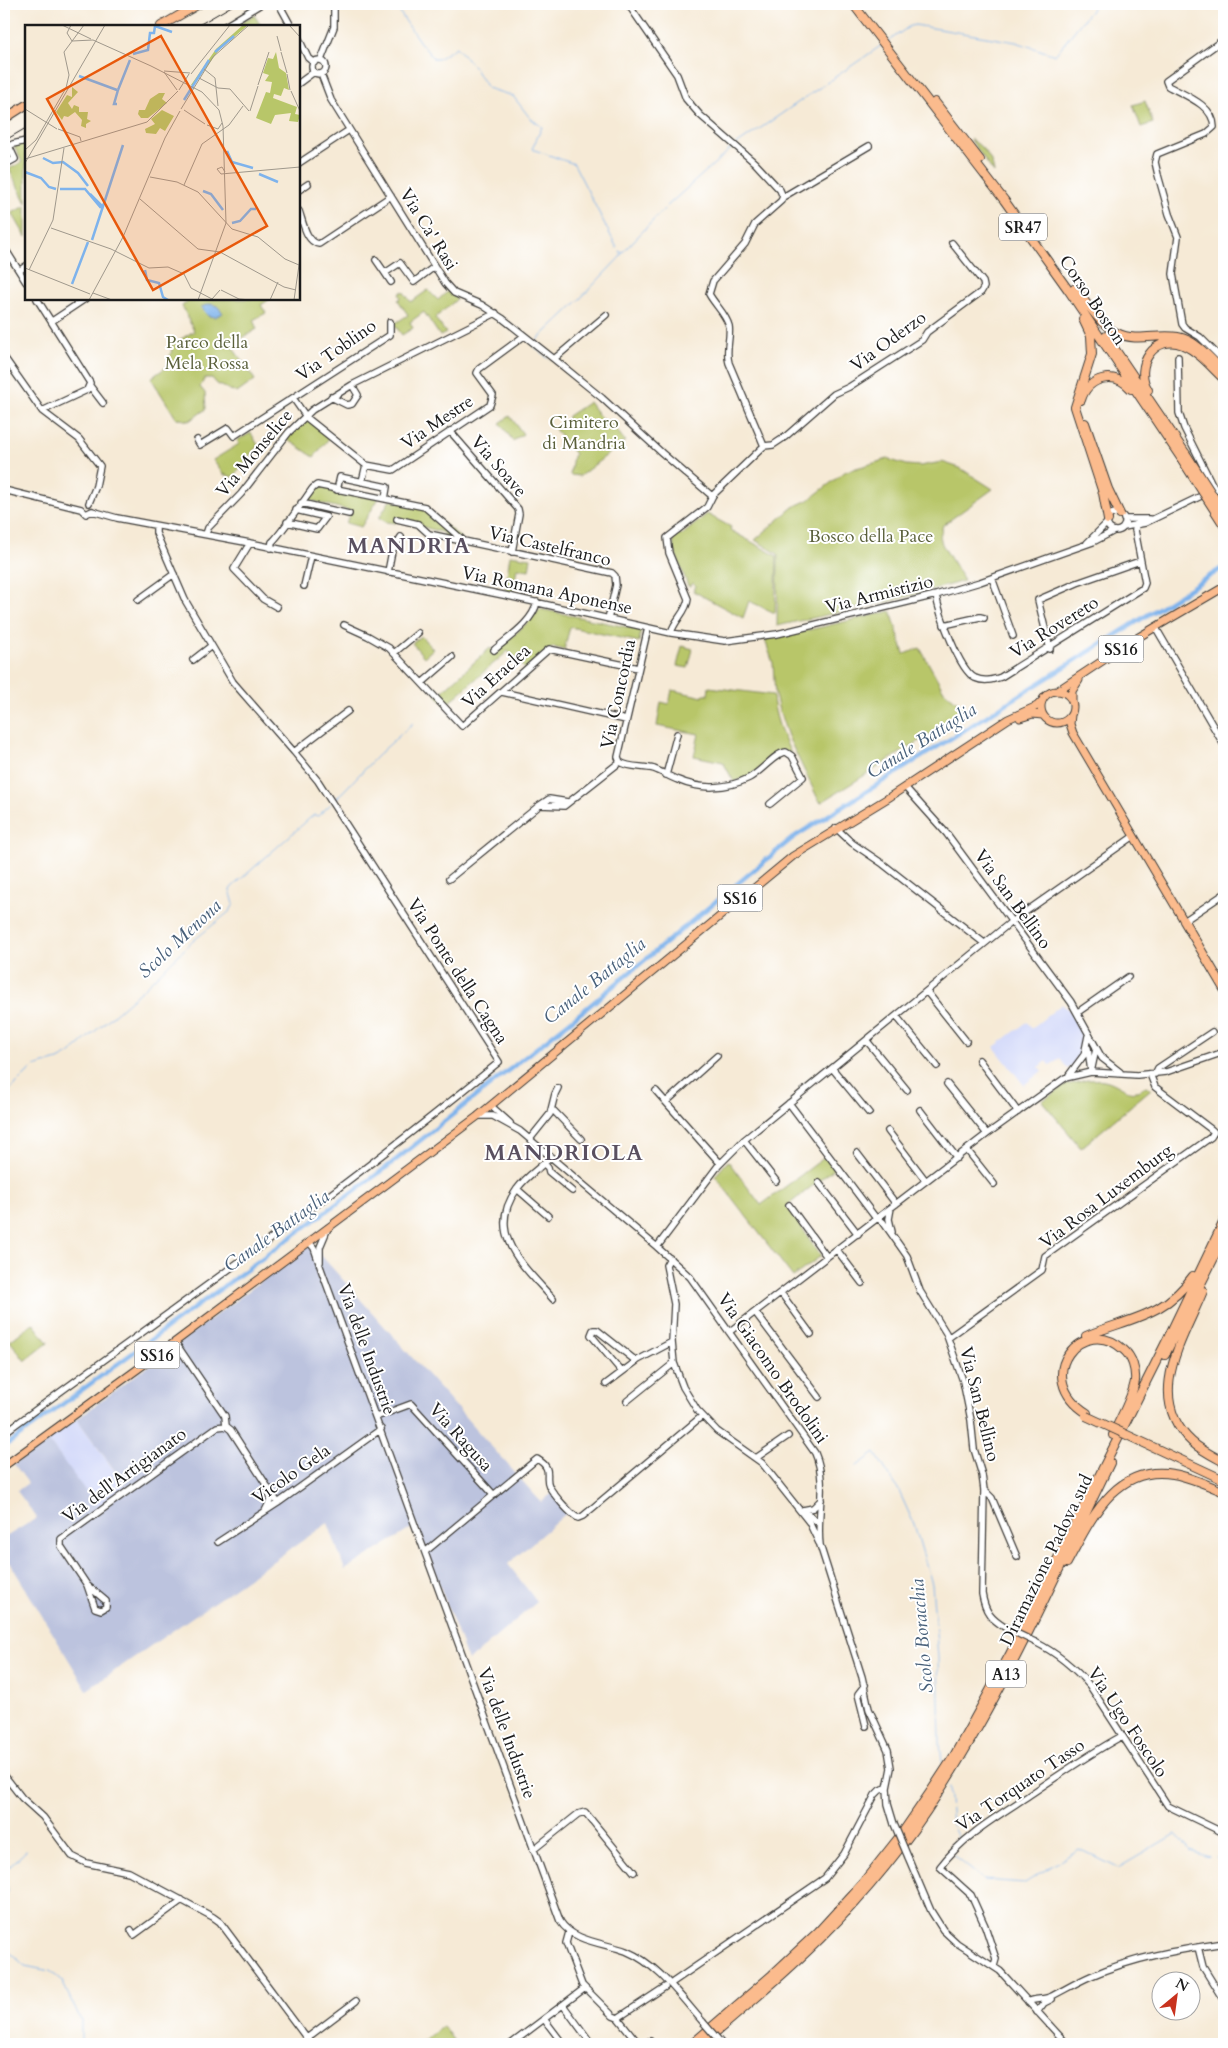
<svg xmlns="http://www.w3.org/2000/svg" width="1228" height="2048" viewBox="0 0 1228 2048" font-family="Cardo,serif">
  <style>
    .built { fill: #d3d9f9 }
    .industrial { fill: #bcc3de }
    .green { fill: #b8c669; stroke: #6a7142 }
    .water { fill: #7eb3ec; stroke: #4d6884 }
    .lines { fill: none; stroke-linecap: round; stroke-linejoin: round }
    .stream { stroke: #7eb3ec; stroke-width: 1 }
    .canal { stroke: #7eb3ec; stroke-width: 4.5 }
    .minor-casing { stroke: #3d3b38; stroke-width: 8 }
    .major-casing { stroke: #3d3b38; stroke-width: 9 }
    .highway-casing { stroke: #3d3b38; stroke-width: 10 }
    .minor { stroke: #fff; stroke-width: 5.5 }
    .major { stroke: #fbbb8d; stroke-width: 7 }
    .highway { stroke: #fbbb8d; stroke-width: 8 }
    .rail { stroke: #1c1c1c; stroke-width: 1 }
    .minor-bridge-casing { stroke: #3d3b38; stroke-width: 8; stroke-linecap: butt }
    .highway-bridge-casing { stroke: #3d3b38; stroke-width: 10; stroke-linecap: butt }
    .minor-bridge { stroke: #fff; stroke-width: 5.5 }
    .highway-bridge { stroke: #fbbb8d; stroke-width: 8 }
    .labels { text-anchor: middle; stroke-width: 4; stroke-linejoin: round; paint-order: stroke }
    .shield { fill: #fff; stroke: #606060; stroke-width: 1 }
    .shield-label { font-size: 16px; font-weight: bold; fill: #1c1c1c }
    .street-label { font-size: 18px; fill: #1c1c1c; stroke: #fff }
    .park-label { font-size: 18px; fill: #5a603b; stroke: #fff }
    .water-label { font-size: 19px; font-style: italic; fill: #48607a; stroke: #fff }
    .district-label { font-size: 22px; font-weight: bold; letter-spacing: 1px; fill: #5a5060; stroke: #fff }
    .inset-river { fill: none; stroke: #7eb3ec; stroke-width: 2.5 }
    .inset-road { fill: none; stroke: #9f988c; stroke-width: 1 }
    .view { fill: #e8590c; fill-opacity: 0.15; stroke: #e8590c; stroke-width: 2.5 }
    .inset-edge { fill: none; stroke: #1c1c1c; stroke-width: 2.5 }
  </style>
  <rect width="100%" height="100%" fill="#fff"/>
  <filter id="ink" filterUnits="userSpaceOnUse"><feTurbulence type="fractalNoise" baseFrequency=".02" numOctaves="2"/><feDisplacementMap in="SourceGraphic" scale="10" xChannelSelector="R" yChannelSelector="G"/><feConvolveMatrix kernelMatrix="1 2 1 2 8 2 1 2 1" color-interpolation-filters="sRGB"/></filter>
  <filter id="wash" filterUnits="userSpaceOnUse"><feTurbulence type="fractalNoise" baseFrequency=".0096" numOctaves="4" result="noise"/><feDisplacementMap in="SourceGraphic" scale="20" xChannelSelector="R" yChannelSelector="G"/><feGaussianBlur stdDeviation="1.12" result="paint"/><feColorMatrix in="noise" values="0 0 0 0 0 0 0 0 0 0 0 0 0 0 0 0 0 1.4 0 .05"/><feComposite in="paint" operator="in"/></filter>
  <g filter="url(#wash)">
    <rect width="100%" height="100%" fill="#f6ead6"/>
    <path class="built" d="M1062,1004L1067,1009L1068,1008L1082,1035L1083,1044L1079,1058L1068,1069L1060,1059L1050,1065L1047,1061L1039,1067L1042,1071L1024,1085L994,1047L1027,1022L1032,1028Z
      M77,1419L126,1487L97,1509L48,1440Z"/>
    <path class="industrial" d="M311,1244L541,1502L554,1492L570,1510L508,1564L537,1602L468,1661L417,1525L345,1570L328,1523L87,1690L4,1553V1538L37,1518L17,1491L28,1483L14,1464L48,1440L98,1508L126,1486L77,1419Z"/>
    <path class="green" d="M254,15L261,26H235Z
      M1145,101L1153,123L1141,127L1133,105Z
      M970,139C983,146 993,159 994,173Z
      M26,142V203L9,169L22,162L13,144Z
      M26,206V237L12,213Z
      M428,290L438,300L448,291L457,299L435,318L446,333L440,336L424,312L410,322L413,328L402,335L394,324L408,315L398,300L401,298L399,294L403,291L411,302Z
      M190,299H270L261,305L266,313L253,320L257,329L231,345L255,380L237,393L217,384L212,378H205L200,387L205,393L206,409L189,421L176,418L151,378L168,366L173,344L194,331L182,306Z
      M589,402L606,425L611,423L625,441L580,476L570,475L573,456L575,454L555,429L568,418V416Z
      M305,416L330,437L314,457L284,437Z
      M510,416L523,434L513,441L500,423Z
      M251,433L258,445L233,477L223,474L213,460L239,444L237,440Z
      M888,459L906,465L920,466L942,462L960,468L993,489L943,525L940,536L942,544L964,581L894,600L777,626L778,554L755,540L793,507L810,499L846,471Z
      M317,485L379,498L361,527L346,523L351,511L305,499Z
      M390,500L425,507L464,541L443,537L444,533L397,519L396,523L386,522L379,518Z
      M707,514L731,527L730,530L777,556L775,613L749,601L743,618L693,591L696,586L693,583L691,586H688L674,549L673,539L678,533L682,535Z
      M510,555L531,558L529,570L517,568L513,592L505,590Z
      M540,609L641,630L639,642L570,627L564,650L553,647L525,669L508,651L446,705L437,696L490,648L495,652L528,622Z
      M891,611L904,654L920,648L944,691L964,707L961,715L822,802L819,801L789,739L779,711L775,695L773,663L765,640Z
      M421,636L433,649L424,657L412,643Z
      M682,646L693,649L688,668L677,666Z
      M709,687L773,695C774,716 782,735 791,753L786,751L751,775L734,782L723,762L694,756L699,734L657,726L661,702L669,704L672,690L703,697V695H708Z
      M1087,1080C1092,1080 1099,1079 1104,1080C1121,1083 1129,1100 1146,1086L1151,1089L1081,1148L1042,1101L1066,1085Z
      M825,1157L834,1169L787,1206L821,1256L793,1277L715,1176L728,1161L761,1205Z
      M33,1323L48,1343L25,1361L10,1341Z
      M443,2026L456,2044H420Z"/>
    <path class="water" d="M210,304L217,306L223,313L215,317L208,316L201,307Z"/>
    <g class="lines">
      <path class="stream" d="M394,4L419,41L434,59H438L456,47L472,64L487,88L513,96L530,118L542,127L532,149L574,164L617,248
        M887,42L910,26L915,25L1016,42L1055,55L1096,4
        M736,145L882,45
        M622,253L666,207L733,147
        M535,342L578,301L620,257L622,254L620,251
        M532,345L550,360
        M334,801L377,756L413,723
        M4,1095L34,1067L58,1060L69,1054L142,990L193,941L230,911L234,904L230,890L232,887L310,818L314,815L318,816L331,804
        M857,1466L875,1453L898,1489L914,1524L932,1584L938,1657L940,1744L942,1761
        M949,1851L959,1840L952,1825L949,1787
        M953,1855L984,1880L1025,1883L1079,1849L1118,1868L1176,1834L1190,1851L1210,1857
        M1216,1858L1224,1861
        M4,1872L26,1851
        M4,1877L8,1891L4,1900
        M571,1946L588,1987
        M4,1950L12,1954L25,1966L50,1971L62,1981L81,2021V2044
        M585,1993L601,2008"/>
      <path class="canal" d="M4,1447L387,1167L583,1011L794,837L1224,567"/>
    </g>
  </g>
  <g filter="url(#ink)">
    <g class="lines">
      <g class="minor-casing">
        <path id="minor" d="M279,4L291,26
          M628,4L677,75L686,99L700,115L755,163L780,190L783,197L781,201L755,224L745,244L713,281L709,294C715,305 726,314 729,326C731,338 725,350 729,363L764,446L713,495L707,507L667,538L669,553L688,599C687,612 674,620 671,633
          M225,26L261,4
          M299,39L308,58L314,63
          M1224,39L1166,81L1168,86C1184,95 1214,105 1214,127L1206,134L1157,154L1155,162L1158,175L1169,214L1178,237L1173,274L1182,324L1185,328L1200,337L1224,361
          M321,60L334,27V4
          M312 67a7 7 0 1 1 14 0a7 7 0 1 1-14 0Z
          M321,74L331,100L445,283L454,293L482,305L502,318L554,359L602,398L662,453L712,496
          M299,83L314,72
          M4,149L13,144L26,141
          M299,163L346,132
          M4,165L15,159L9,146
          M299,190L308,184
          M783,197L869,146
          M299,211C303,222 306,242 319,244L391,196
          M4,247L26,282
          M376,260L385,273L400,263L414,282L434,267
          M19,271L26,266
          M385,273L391,282
          M37,299L90,383L87,390L42,411
          M52,321L85,299
          M4,357L42,411L79,439L100,466L96,486L89,503
          M1178,357L1179,413L1184,428L1215,490
          M554,359L606,315
          M90,386L103,403
          M331,397L347,405L352,404L358,395L352,385
          M293,398L307,418L366,465L393,470L490,405L493,395L477,373L479,369L524,336
          M450,431L518,509L519,514L512,552
          M197,440L200,445L228,428L234,436L240,432L390,335V322
          M764,446L773,445L785,437L834,394L849,387L922,340L927,332L981,292L984,287L983,282L952,243
          M362,482L366,465
          M4,490L81,509L86,514L92,511
          M337,490L340,477L387,487L385,499
          M301,503L349,514
          M92,511L117,518L250,543L508,596L671,633L725,641L777,634L936,595L980,582L1093,542L1114,531
          M1107 522a9 9 0 1 1 18 0a9 9 0 1 1-18 0Z
          M397,519L418,524L429,534L462,541
          M1124,519H1150
          M287,522L317,529L326,517L296,510
          M1124,527L1145,523L1224,485
          M206,534L208,528L241,494L289,432L312,410L352,385L496,313
          M250,543L234,569L263,599L277,607
          M1087,543L1108,522
          M271,548L272,542C277,539 307,496 313,488L317,485L425,507L464,541L612,573L615,576L616,585L608,619
          M388,572L392,551L401,537
          M992,578L1013,636
          M304,586L311,556
          M936,595C939,613 959,670 975,678C984,682 992,680 1001,677L1143,588L1145,583L1135,530L1136,525
          M138,600L174,574
          M344,625L368,636L389,648L462,726L549,649L638,668
          M944,625L980,617L984,618
          M1156,628L1224,745
          M1050,649L1038,600L1077,583L1140,561
          M494,650C509,637 533,622 537,602
          M394,653L418,633
          M193,660L211,646
          M422,683L452,657
          M502,692L626,720
          M294,752L348,711
          M620,762C629,768 643,766 654,769C662,772 670,777 678,780C701,790 727,789 749,778C761,772 775,753 786,752L792,756L803,777L770,804
          M620,762L618,757L648,628
          M666,775L677,734
          M905,787L947,834L1071,1002L1102,1058L1120,1072
          M540,805L549,799L568,802
          M836,828L852,843L883,864L984,943
          M449,879L540,805L564,806L620,762
          M1184,921L1224,894
          M927,992L966,1041
          M1078,1012L1128,977
          M897,1017L937,1066
          M867,1041L907,1090
          M1088,1048L1091,1072
          M979,1060L1018,1112
          M832,1068L869,1113
          M1091,1072L1096,1049
          M1155,1074L1158,1068L1212,1032
          M1069,1075L1084,1055L1088,1036
          M947,1084L987,1134
          M656,1091L720,1163
          M666,1102L717,1056
          M789,1103L875,1217L883,1222L907,1256L920,1291L946,1333L963,1381L971,1420L974,1449L982,1475L984,1490L982,1594C985,1612 991,1619 1006,1628
          M491,1106L510,1123
          M920,1110L957,1158
          M551,1111H554L581,1139
          M478,1116H493L520,1131L657,1247L690,1277L815,1453C828,1483 816,1514 820,1545L862,1677L869,1709L888,1750L891,1768L887,1788L888,1804L894,1824
          M888,1131L926,1181
          M530,1139L550,1114L555,1094L558,1088
          M744,1140L776,1181
          M967,1150L994,1184
          M857,1153L896,1204
          M551,1157C540,1168 526,1176 517,1189C484,1234 525,1267 553,1299
          M544,1163L548,1168L549,1172L572,1191
          M819,1183L858,1234
          M517,1189L548,1216
          M789,1205L827,1257
          M891,1208L889,1219L892,1232
          M309,1242L314,1248L321,1269L560,1921C573,1942 605,1943 626,1951C659,1965 680,1996 703,2022
          M657,1247L718,1166L744,1140L1011,922L1134,836
          M837,1250L862,1283
          M670,1258L666,1265L674,1304L672,1342L674,1363L683,1387L697,1410L717,1431L762,1463L809,1522L819,1543
          M320,1262V1247L328,1228
          M781,1293L811,1334
          M755,1312L819,1397
          M729,1332L987,1134L1065,1078L1091,1072L1137,1075L1166,1072L1224,1052
          M948,1338L1042,1270L1045,1256L1211,1137L1214,1132L1212,1130L1155,1087L1150,1074
          M175,1342L225,1416L226,1426
          M622,1372L591,1335L593,1330H597L636,1361
          M606,1384L638,1360L672,1342
          M627,1401L674,1363
          M376,1417L411,1404L494,1495
          M226,1426L231,1430L278,1503
          M4,1433C170,1311 340,1193 499,1062L318,781L294,752L233,682L185,600L156,533V526
          M756,1458L788,1436
          M984,1490L992,1498L1017,1557
          M803,1510L819,1523
          M803,1510L813,1508L821,1500
          M265,1511L271,1499L268,1492
          M218,1542L278,1503L381,1429
          M425,1552L537,1459C554,1469 544,1476 549,1486C553,1494 570,1514 578,1518L583,1516L702,1416
          M87,1585L106,1601V1607L101,1610L95,1608L87,1585L61,1546V1539L217,1427L226,1426
          M1035,1642C1057,1653 1074,1667 1090,1686L1168,1806L1224,1833
          M865,1685L858,1694L866,1726
          M4,1775L22,1798L43,1817L72,1856L86,1863L129,1872L213,1917L220,1922L311,2044
          M533,1850L578,1814L585,1812L634,1872
          M908,1857L931,1911L943,1930L957,1943L1000,1971L1067,2044
          M131,1930L134,1935L182,1900
          M569,1932L566,1943L582,1985L613,2016L618,2018L639,2044L650,2041
          M1198,1947L1203,1967L1224,2001
          M994,1966L996,1959L985,1926L971,1895L940,1867C963,1836 996,1817 1028,1796C1059,1775 1089,1754 1122,1736
          M673,1982L825,1878L844,1854L875,1795L880,1790L887,1788
          M1028,2002C1035,1998 1043,2000 1050,1997C1064,1990 1077,1982 1091,1976C1134,1957 1178,1950 1224,1943
          M563,2005L588,2039
          M1037,2012L1044,2003L1052,1999
          M618,2018L665,1987
          M544,2019L563,2044
          M307,2038L356,2001
          M511,2044L585,1988"/>
      </g>
      <g class="major-casing">
        <path id="major" d="M1057,691L1137,638L1224,587
          M1041 707a16 16 0 1 1 32 0a16 16 0 1 1-32 0Z
          M1072,702V691L1079,680
          M1071,715L1070,724L1073,733L1184,921
          M1020,718L1033,714L1042,715
          M4,1466L175,1342L478,1116L793,856L888,798L1008,719L1037,706L1041,702"/>
      </g>
      <g class="highway-casing">
        <path id="highway" d="M853,4L1004,200L1069,291L1181,458
          M161,26L199,4
          M935,102L980,160
          M4,119L26,105
          M1074,289C1088,303 1099,324 1117,333C1137,343 1157,333 1178,337C1196,340 1212,360 1224,372
          M1083,319L1091,336L1092,354L1075,407L1103,493L1108,520
          M1106,336L1186,454
          M1148,390C1133,366 1155,333 1183,345C1198,351 1212,368 1224,379
          M1081,400C1088,377 1115,370 1131,389
          M1085,423L1108,489L1120,514
          M1184,921L1224,989
          M1203,1291C1184,1338 1143,1397 1192,1442C1201,1450 1213,1456 1224,1462
          M1086,1336C1129,1318 1164,1317 1193,1276
          M1165,1355L1224,1238
          M1087,1413C1030,1377 1083,1312 1124,1350C1132,1357 1136,1370 1135,1381C1132,1399 1120,1418 1113,1435
          M1067,1563C1090,1521 1114,1464 1173,1474C1191,1477 1208,1485 1224,1492
          M692,2044L772,1975L818,1932L861,1885L900,1836L933,1788L954,1756L1009,1656L1167,1340L1224,1221
          M702,2044C742,2010 783,1976 821,1938C864,1895 906,1844 939,1792C1006,1688 1056,1574 1110,1463"/>
      </g>
      <use href="#minor" class="minor"/>
      <use href="#major" class="major"/>
      <use href="#highway" class="highway"/>
      <path class="rail" d="M197,26L235,4
        M4,141L26,128"/>
      <g class="minor-bridge-casing">
        <path id="minor-bridge" d="M1006,1628L1035,1642
          M894,1824L908,1857
          M703,2022L722,2044"/>
      </g>
      <g class="highway-bridge-casing">
        <path id="highway-bridge" d="M1186,454L1224,513
          M1181,458L1224,525
          M1086,1416L1224,1480"/>
      </g>
      <use href="#minor-bridge" class="minor-bridge"/>
      <use href="#highway-bridge" class="highway-bridge"/>
    </g>
  </g>
  <g class="labels">
    <g class="shield">
      <rect x="999" y="213.5" width="48" height="27" rx="4"/>
      <rect x="1098.5" y="635.5" width="45" height="27" rx="4"/>
      <rect x="717.5" y="884.5" width="45" height="27" rx="4"/>
      <rect x="134.5" y="1341.5" width="45" height="27" rx="4"/>
      <rect x="986" y="1660.5" width="40" height="27" rx="4"/>
    </g>
    <g class="shield-label">
      <text x="1023" y="233">SR47</text>
      <text x="1121" y="655">SS16</text>
      <text x="740" y="904">SS16</text>
      <text x="157" y="1361">SS16</text>
      <text x="1006" y="1680">A13</text>
    </g>
    <g class="street-label">
      <text transform="translate(429 229) rotate(58)" y="6">Via Ca' Rasi</text>
      <text transform="translate(1093 300) rotate(56)" y="6">Corso Boston</text>
      <text transform="translate(888 341) rotate(-36)" y="6">Via Oderzo</text>
      <text transform="translate(336 350) rotate(-35)" y="6">Via Toblino</text>
      <text transform="translate(437 422) rotate(-34)" y="6">Via Mestre</text>
      <text transform="translate(254 453) rotate(-50)" y="6">Via Monselice</text>
      <text transform="translate(499 466) rotate(49)" y="6">Via Soave</text>
      <text transform="translate(550 546) rotate(13)" y="6">Via Castelfranco</text>
      <text transform="translate(547 590) rotate(12)" y="6">Via Romana Aponense</text>
      <text transform="translate(879 594) rotate(-14)" y="6">Via Armistizio</text>
      <text transform="translate(1054 627) rotate(-32)" y="6">Via Rovereto</text>
      <text transform="translate(496 676) rotate(-42)" y="6">Via Eraclea</text>
      <text transform="translate(618 694) rotate(-78)" y="6">Via Concordia</text>
      <text transform="translate(1013 899) rotate(54)" y="6">Via San Bellino</text>
      <text transform="translate(458 971) rotate(57)" y="6">Via Ponte della Cagna</text>
      <text transform="translate(1106 1196) rotate(-37)" y="6">Via Rosa Luxemburg</text>
      <text transform="translate(367 1349) rotate(70)" y="6">Via delle Industrie</text>
      <text transform="translate(773 1368) rotate(55)" y="6">Via Giacomo Brodolini</text>
      <text transform="translate(980 1404) rotate(76)" y="6">Via San Bellino</text>
      <text transform="translate(461 1437) rotate(48)" y="6">Via Ragusa</text>
      <text transform="translate(291 1474) rotate(-35)" y="6">Vicolo Gela</text>
      <text transform="translate(124 1475) rotate(-36)" y="6">Via dell'Artigianato</text>
      <text transform="translate(1046 1560) rotate(-64)" y="6">Diramazione Padova sud</text>
      <text transform="translate(1128 1722) rotate(56)" y="6">Via Ugo Foscolo</text>
      <text transform="translate(507 1733) rotate(70)" y="6">Via delle Industrie</text>
      <text transform="translate(1020 1785) rotate(-34)" y="6">Via Torquato Tasso</text>
    </g>
    <g class="park-label">
      <text x="207" y="348">Parco della<tspan x="207" dy="21">Mela Rossa</tspan></text>
      <text x="584" y="428">Cimitero<tspan x="584" dy="21">di Mandria</tspan></text>
      <text x="871" y="542">Bosco della Pace</text>
    </g>
    <g class="water-label">
      <text transform="translate(921 740) rotate(-32)" y="7">Canale Battaglia</text>
      <text transform="translate(179 938) rotate(-43)" y="7">Scolo Menona</text>
      <text transform="translate(594 980) rotate(-39)" y="7">Canale Battaglia</text>
      <text transform="translate(276 1230) rotate(-36)" y="7">Canale Battaglia</text>
      <text transform="translate(921 1636) rotate(-95)" y="7">Scolo Boracchia</text>
    </g>
    <g class="district-label">
      <text x="409" y="553">MANDRIA</text>
      <text x="564" y="1160">MANDRIOLA</text>
    </g>
  </g>
  <g transform="translate(25 25)">
    <rect width="275" height="275" fill="#f6ead6"/>
    <path d="M218,0H223L194,25L168,61L166,60L191,24ZM251,27L254,43L261,48L264,65L259,63L256,71L249,69L248,73L272,82L270,89L275,90L273,97L264,96L266,88L250,90L246,99L231,93L241,67L245,68L247,57L240,56L244,50L238,48L243,33L248,34ZM47,62L53,67L43,78L47,84L49,80L54,82V87H63L62,94L66,96L61,99V103L56,101L57,95L50,87L43,92L39,91L37,95L31,87L42,70L47,72ZM134,68H140L137,74L142,78L123,93H116L113,89L114,85H120L125,74ZM137,85L149,91L140,106L135,103L131,109L121,108L120,104L130,99L126,94Z" fill="#b8c669"/>
    <path class="inset-river" d="M190,27L209,11M108,29L123,25L125,8H129L130,1L147,7M54,51L92,65M93,65L105,35M159,75L184,35M92,79H89L93,65M202,126L207,137L228,143M18,133L28,138L38,137L53,148L63,161M0,147L16,153L24,162L31,164M234,149L253,157M35,164H60L76,183M178,166L186,169L198,185M65,169L77,181M207,198L215,196L226,184H231M67,215L98,120M120,245L122,255L134,258L138,272L143,275M47,259L63,217"/>
    <path class="inset-road" d="M37,0L66,14M46,0L42,8L47,16L68,15L126,41L177,67L194,85L198,101L201,198L173,275M264,0L275,12M252,11L256,26M256,27L262,48M179,44L190,53L193,81M139,46L165,48M139,47L152,65M166,49L205,0M262,49L265,65M174,53L193,63L205,64L224,86M233,60L244,27M154,65L164,49M266,66L275,86M0,84L32,104M156,84L188,32L224,0M159,85L180,99M225,86L233,61M182,100L193,104L197,98M33,104L55,112L56,116M0,125L11,115L41,63L44,50L39,27L59,0M0,134L122,97L153,66M0,138L80,0M200,147L197,142L192,144L196,149L275,142M125,152L152,157L173,167L207,204L233,212L260,234M159,160L177,119L204,100L218,81M115,174L173,224L195,227L259,262L271,265M26,203L86,224L124,243L143,242L159,249L166,263L187,274L195,265M260,234L274,240M0,243L65,269M4,245L28,195L39,123M196,265L214,274L226,275M68,268L87,275M64,275L98,212L140,113L155,86M245,275L253,257M269,275L275,233"/>
    <path class="view" d="M136,11L242,201L128,265L22,74Z"/>
    <rect width="275" height="275" class="inset-edge"/>
  </g>
  <rect width="1228" height="2048" fill="none" stroke="#fff" stroke-width="20"/>
  <g transform="translate(1176 1996) rotate(29)"><circle r="24" fill="#ffffff" stroke="#a4a4a4"/>
  <path d="M0-4L9 19L0 12L-9 19Z" fill="#c8321e"/>
  <text y="-8" font-size="14" font-weight="bold" text-anchor="middle" fill="#1c1c1c">N</text>
  </g>
</svg>
